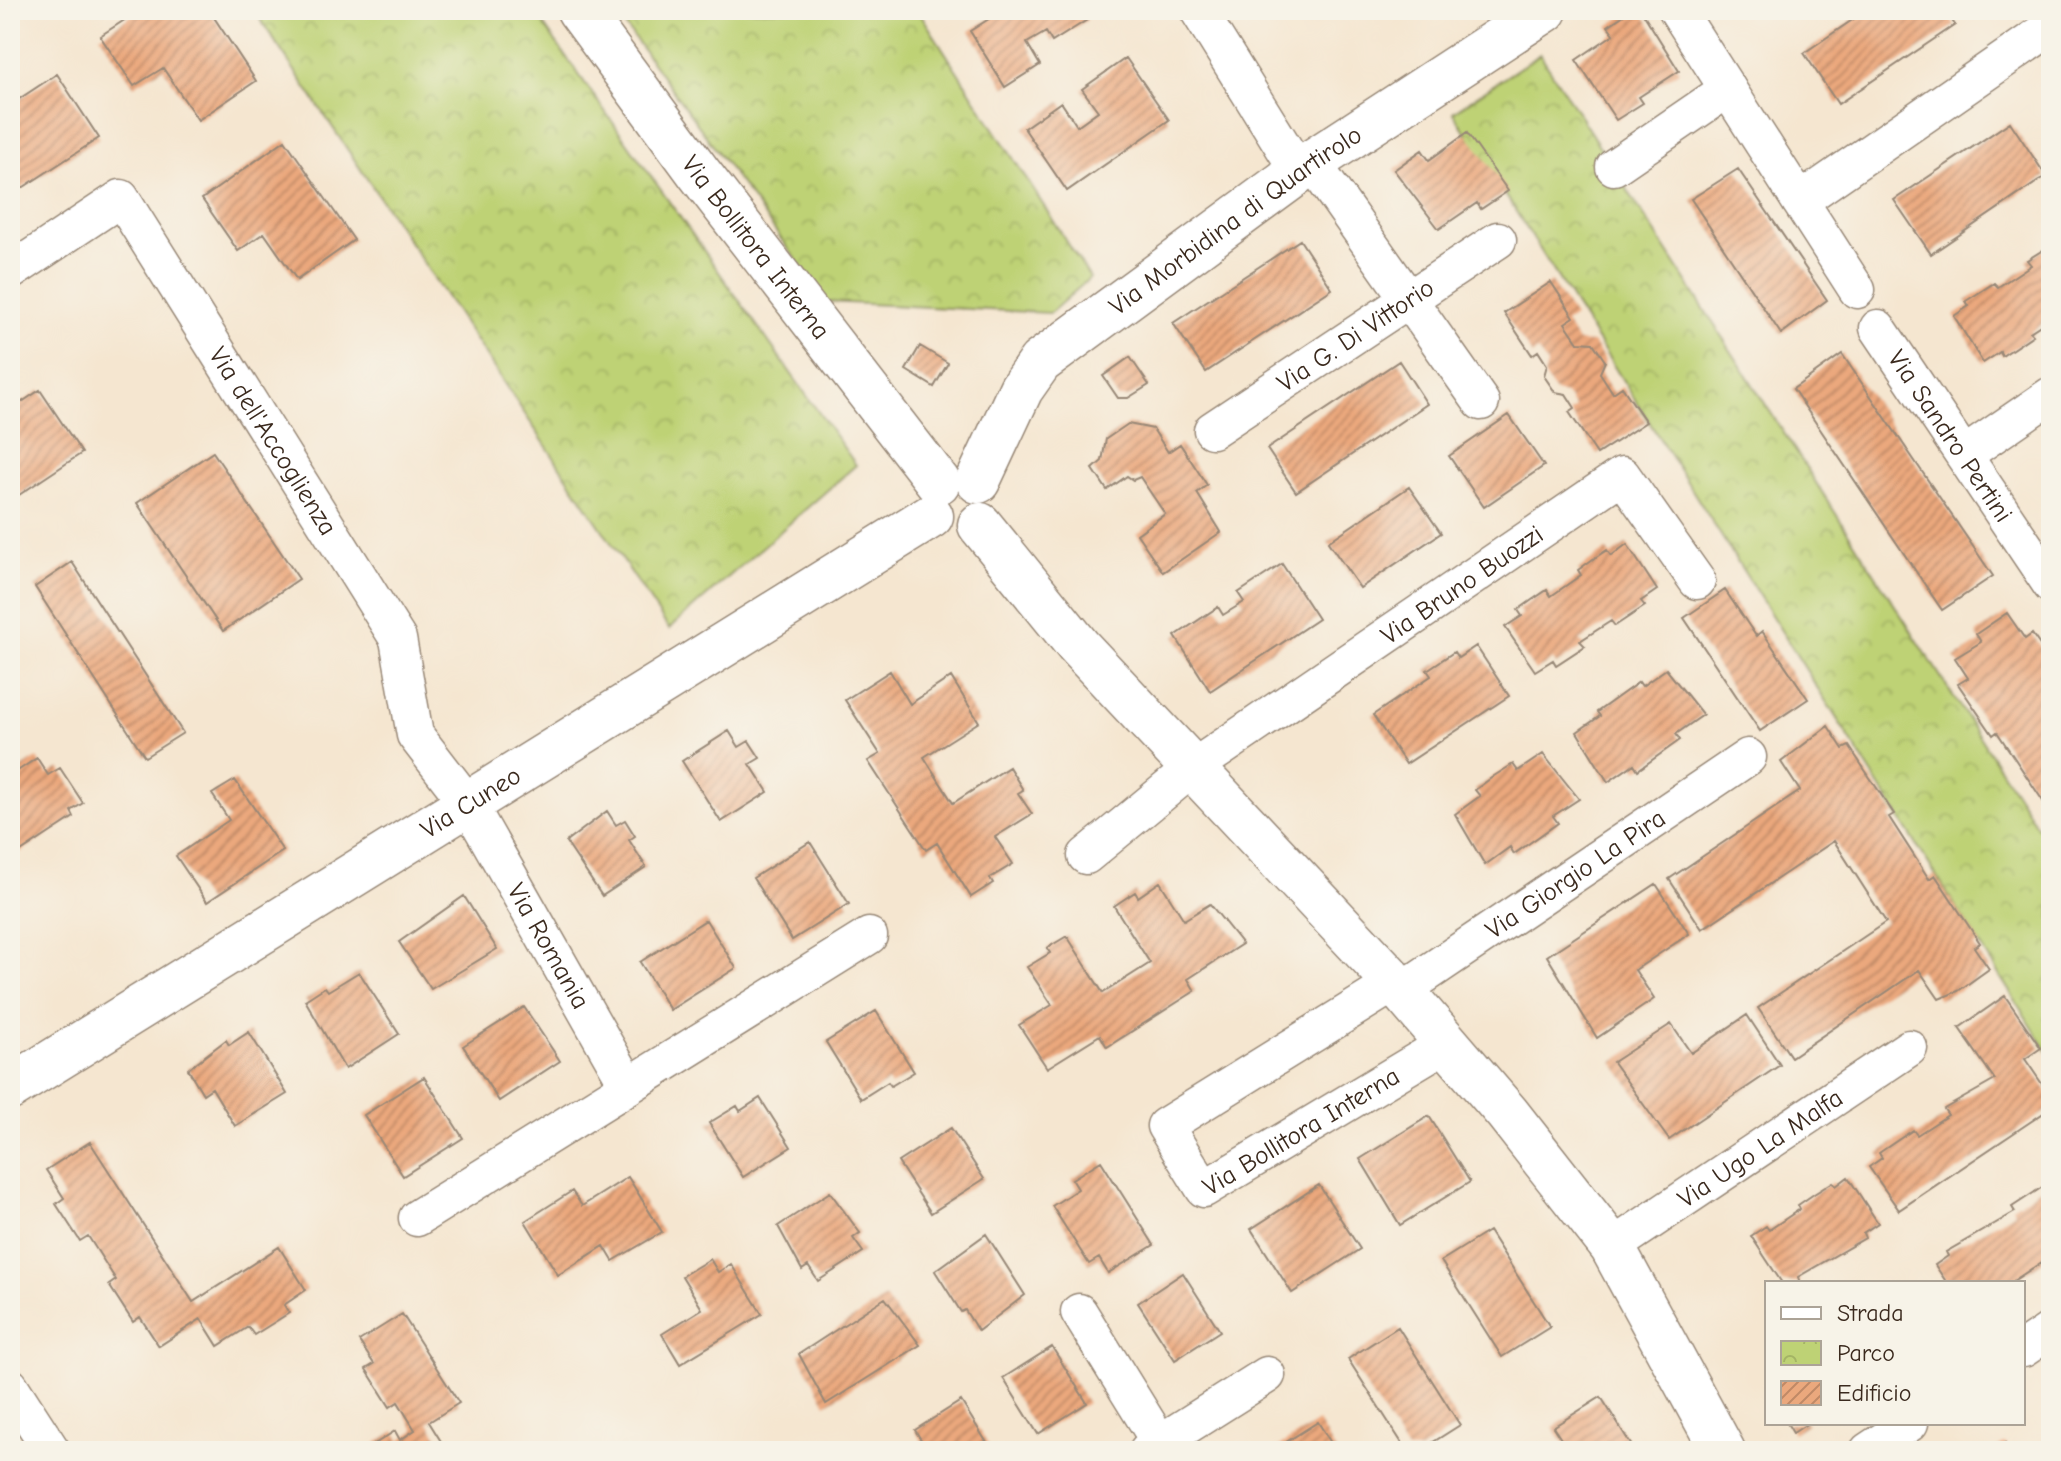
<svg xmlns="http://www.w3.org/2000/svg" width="2061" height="1461" viewBox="0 0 2061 1461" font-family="'Comic Neue',sans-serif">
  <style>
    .park { fill: url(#park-crowns); stroke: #7c7e4a; stroke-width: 2 }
    .building { fill: url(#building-hatch) }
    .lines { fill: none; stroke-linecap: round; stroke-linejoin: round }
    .minor-casing { stroke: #988877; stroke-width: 39 }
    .tertiary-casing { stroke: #988877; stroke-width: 47 }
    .minor { stroke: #fff; stroke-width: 36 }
    .tertiary { stroke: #fff; stroke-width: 44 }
    .labels { text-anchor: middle; stroke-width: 6; stroke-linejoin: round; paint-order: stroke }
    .street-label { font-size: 26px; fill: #3b2a1e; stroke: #f7f3e8 }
  </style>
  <defs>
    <pattern id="park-crowns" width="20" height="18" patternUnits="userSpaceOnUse" patternTransform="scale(2)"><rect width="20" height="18" fill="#bed275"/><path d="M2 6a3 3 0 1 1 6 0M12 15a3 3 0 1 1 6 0" fill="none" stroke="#a4b465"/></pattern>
    <pattern id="building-hatch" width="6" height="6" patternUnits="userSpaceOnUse" patternTransform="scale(2)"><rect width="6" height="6" fill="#eba87d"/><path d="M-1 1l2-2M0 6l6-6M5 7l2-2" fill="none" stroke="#c08966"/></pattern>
  </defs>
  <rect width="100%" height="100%" fill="#f7f3e8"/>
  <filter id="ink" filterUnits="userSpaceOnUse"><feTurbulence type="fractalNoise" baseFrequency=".0125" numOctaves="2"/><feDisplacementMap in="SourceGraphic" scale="16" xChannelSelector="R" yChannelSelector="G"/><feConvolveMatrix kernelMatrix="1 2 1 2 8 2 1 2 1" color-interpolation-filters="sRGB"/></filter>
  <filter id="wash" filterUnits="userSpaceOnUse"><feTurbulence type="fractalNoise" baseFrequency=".006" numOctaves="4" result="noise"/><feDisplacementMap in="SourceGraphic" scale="32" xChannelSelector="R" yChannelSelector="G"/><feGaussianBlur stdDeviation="1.8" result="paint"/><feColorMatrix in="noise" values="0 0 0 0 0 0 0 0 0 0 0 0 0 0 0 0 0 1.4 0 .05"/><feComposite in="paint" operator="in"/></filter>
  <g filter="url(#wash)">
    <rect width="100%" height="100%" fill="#f5e6d0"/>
    <path class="park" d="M254,10H533L856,465L669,629Z
      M614,10H918L1090,278L1050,313L827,302Z
      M1540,54L2051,848V1057L1453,112Z"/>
    <g id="blocks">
      <path class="building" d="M140,10H209L256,81L198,120L163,68L134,86L100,36Z
        M1003,10H1081L1087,20L1052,42L1046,32L1027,43L1040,65L1005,87L970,31Z
        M1631,10H1641L1679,71L1639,97L1643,103L1616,120L1576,60L1614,34L1608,26Z
        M1867,10H1945L1955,25L1838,104L1804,53Z
        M1126,58L1169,120L1067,191L1024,128L1061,102L1077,126L1098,111L1082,89Z
        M57,74L99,138L10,196V105Z
        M2010,122L2046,176L1931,254L1894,200Z
        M1467,133L1508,191L1481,209L1477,203L1439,229L1394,170L1422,150L1429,160Z
        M285,140L354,240L297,280L264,233L238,251L202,199Z
        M1738,169L1827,300L1781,334L1691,199Z
        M1300,240L1332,289L1206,372L1173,323Z
        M2051,245V318L2030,332L2033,335L2002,356L2000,352L1983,363L1954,316L1969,306L1966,301L1994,283L1998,287L2031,265L2027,260Z
        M1551,282L1574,317L1565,323L1578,342L1593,343L1605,361L1600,373L1613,393L1622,387L1646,422L1597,454L1569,412L1575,408L1566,394L1555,392L1544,376L1547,365L1538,351L1532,355L1504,313Z
        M920,346L948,363L934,387L906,370Z
        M1842,354L1993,576L1942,610L1793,389Z
        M1130,357L1149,385L1128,398H1118L1103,376Z
        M1399,361L1427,404L1296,492L1267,449Z
        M40,390L82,453L10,501V410Z
        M1509,415L1544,466L1484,507L1449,456Z
        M1128,424L1153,429L1168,452L1180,444L1207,485L1197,493L1221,532L1163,572L1137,534L1165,514L1140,477L1133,480L1127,476L1107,490L1093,469L1102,461L1106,439Z
        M213,452L299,579L223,631L137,503Z
        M1409,487L1441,533L1360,588L1328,542Z
        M1627,544L1657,590L1641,601L1645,606L1615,626L1611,621L1580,641L1585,646L1556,665L1553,660L1535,671L1505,627L1522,616L1518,610L1532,600L1547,590L1551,596L1581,575L1578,570L1593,559L1607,550L1611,556Z
        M72,562L183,733L145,757L35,587Z
        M1282,564L1318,619L1210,691L1175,636L1218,607L1223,615L1244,602L1238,593Z
        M1725,590L1756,636L1762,631L1808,699L1760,731L1684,618Z
        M2007,613L2025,639L2032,634L2051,661V813L1997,732L1993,735L1958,684L1968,678L1955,658L1981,642L1976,634Z
        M1476,646L1509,696L1406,764L1373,715L1431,676L1427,670L1454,652L1458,658Z
        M1666,669L1703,715L1676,734L1680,740L1638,770L1634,764L1608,782L1577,732L1600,716L1597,712L1639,682L1642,686Z
        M890,671L910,704L951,677L979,722L924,757L953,803L1009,767L1023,790L1018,793L1032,814L995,837L1013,864L990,878L993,883L971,897L937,843L926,850L868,761L880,754L845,700Z
        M1828,726L1843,749L1849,746L1894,814L1889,817L1929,879L1935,875L1980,943L1974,947L1989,969L1958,991L1939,999L1919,970L1791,1057L1758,1008L1886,922L1834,841L1702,929L1669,879L1800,791L1781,762Z
        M729,731L739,747L749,741L760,758L750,764L768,792L721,822L682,761Z
        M1543,754L1579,799L1553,816L1558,823L1514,854L1510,847L1485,865L1455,814L1480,796L1475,790L1494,776L1513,764L1518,771Z
        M37,758L48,775L60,768L83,803L71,811L74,817L13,857L10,852V776Z
        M235,780L283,851L207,902L176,856L229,820L212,794Z
        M607,811L616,825L625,820L635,836L629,840L646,867L602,896L566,842Z
        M810,842L849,904L792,940L753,878Z
        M1160,882L1184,920L1210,904L1242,944L1188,979L1195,991L1107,1047L1100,1035L1047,1068L1019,1025L1052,1005L1027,967L1050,953L1047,948L1067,936L1103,993L1150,963L1114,906L1135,892L1138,897Z
        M1656,884L1689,934L1635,970L1654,999L1597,1038L1547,956Z
        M464,896L497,949L431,989L399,942Z
        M706,920L736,968L670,1010L640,962Z
        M359,972L399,1034L345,1069L305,1000L325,987L328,991Z
        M2005,996L2041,1048L2025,1059L2051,1097V1108L1899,1210L1869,1167L1882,1158L1879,1153L1895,1142L1913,1130L1917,1135L1948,1115L1944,1109L1995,1080L1959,1028Z
        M524,1007L560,1061L499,1101L463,1046Z
        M876,1011L914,1072L891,1086L888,1082L861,1099L826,1042Z
        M1747,1015L1780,1065L1669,1140L1613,1062L1671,1024L1691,1053Z
        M249,1032L287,1094L235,1126L212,1088L203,1094L188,1069L226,1040L229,1045Z
        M424,1077L463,1138L403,1176L364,1115Z
        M760,1098L791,1147L743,1177L709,1123L737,1106L740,1111Z
        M1429,1116L1470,1182L1400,1225L1360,1159Z
        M951,1128L984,1179L931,1213L898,1162Z
        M90,1142L193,1302L279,1247L306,1290L284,1305L289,1313L254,1335L248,1327L218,1346L201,1319L159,1346L140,1317L133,1322L109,1285L116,1280L88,1236L80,1241L56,1204L64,1198L46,1170Z
        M1101,1161L1154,1245L1108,1273L1099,1258L1089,1264L1052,1206L1078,1189L1072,1179Z
        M628,1177L662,1232L613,1261L604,1246L558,1275L525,1221L572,1191L582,1206Z
        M1848,1177L1878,1223L1863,1233L1865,1238L1798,1277L1800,1283H1782L1751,1236L1766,1226L1769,1230L1800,1209L1798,1205L1814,1194L1833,1182L1836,1186Z
        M1319,1185L1360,1249L1292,1293L1251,1229Z
        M2044,1186L2046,1190L2051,1187V1256L2010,1283H1947L1935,1265L1948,1256L1946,1252L2015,1212L2012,1207Z
        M830,1192L860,1233L853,1238L863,1252L818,1281L808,1266L802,1270L778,1226Z
        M1489,1231L1550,1327L1502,1357L1441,1261Z
        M986,1234L1025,1295L978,1331L965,1310L961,1312L935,1271Z
        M710,1259L718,1272L731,1264L762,1314L680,1364L662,1334L702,1309L682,1276Z
        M1183,1273L1220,1331L1175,1360L1138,1303Z
        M885,1298L920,1345L826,1404L799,1354Z
        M402,1314L459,1403L429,1422L447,1451H364L395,1431L400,1440L415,1430L398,1402L390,1407L366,1369L374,1364L359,1341Z
        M1398,1327L1460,1425L1419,1451H1407L1348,1359Z
        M1052,1347L1087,1403L1038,1434L1003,1378Z
        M1601,1397L1635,1451H1569L1553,1427Z
        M961,1401L992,1451H928L915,1430Z
        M1318,1422L1336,1451H1272Z
        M1787,1423H1808L1793,1433Z
        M2005,1443L2010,1451H1993Z"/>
    </g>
  </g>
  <g filter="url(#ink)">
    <use href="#blocks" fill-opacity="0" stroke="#988877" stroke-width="2"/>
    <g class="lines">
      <g class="minor-casing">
        <g id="minor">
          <path d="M1198,10L1299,172"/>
          <path d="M1677,10L1857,290"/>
          <path d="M1312,162L1481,402"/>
          <path d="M1614,167L1728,89"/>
          <path d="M1800,201L2051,27"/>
          <path id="s1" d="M10,272L121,198L398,639L415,735L469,805L628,1085"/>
          <path id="s2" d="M1878,328L2051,585"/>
          <path id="s3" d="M1212,430L1498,240"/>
          <path d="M1964,455L2051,395"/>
          <path id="s4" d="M1086,856L1194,767L1622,475L1697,581"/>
          <path id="s5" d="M1395,983L1165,1126L1204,1189L1447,1043"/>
          <path id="s6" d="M1401,991L1748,757"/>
          <path d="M417,1218L869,936"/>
          <path id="s7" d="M1612,1247L1909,1048"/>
          <path d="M1079,1312L1160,1443"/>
          <path d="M2023,1349L2051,1330"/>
          <path d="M10,1386L52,1451"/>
          <path d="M1147,1451L1267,1375"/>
          <path d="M1868,1451L1910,1423"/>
        </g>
      </g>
      <g class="tertiary-casing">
        <g id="tertiary">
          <path id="s8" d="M579,10L699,173L938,482"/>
          <path id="s9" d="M978,481L1021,389L1040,362L1312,162L1545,10"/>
          <path d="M980,525L1079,647L1395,983L1507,1113L1612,1247L1723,1451"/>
          <path id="s10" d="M10,1088L931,516"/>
        </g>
      </g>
      <use href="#minor" class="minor"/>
      <use href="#tertiary" class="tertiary"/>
    </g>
  </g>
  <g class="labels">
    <g class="street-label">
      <text dy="9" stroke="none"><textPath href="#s9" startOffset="376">Via Morbidina di Quartirolo</textPath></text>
      <text dy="9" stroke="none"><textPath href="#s8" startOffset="296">Via Bollitora Interna</textPath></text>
      <text dy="9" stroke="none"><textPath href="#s3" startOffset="172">Via G. Di Vittorio</textPath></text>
      <text dy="9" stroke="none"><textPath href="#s2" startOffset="130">Via Sandro Pertini</textPath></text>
      <text dy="9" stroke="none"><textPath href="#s1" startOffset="420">Via dell'Accoglienza</textPath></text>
      <text dy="9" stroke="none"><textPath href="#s4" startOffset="464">Via Bruno Buozzi</textPath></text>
      <text dy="9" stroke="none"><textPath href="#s10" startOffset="542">Via Cuneo</textPath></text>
      <text dy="9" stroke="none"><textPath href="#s6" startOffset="210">Via Giorgio La Pira</textPath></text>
      <text dy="9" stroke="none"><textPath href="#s1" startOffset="1002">Via Romania</textPath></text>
      <text dy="9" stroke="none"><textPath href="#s5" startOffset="458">Via Bollitora Interna</textPath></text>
      <text dy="9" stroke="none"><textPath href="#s7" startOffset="178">Via Ugo La Malfa</textPath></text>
    </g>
  </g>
  <rect width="2061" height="1461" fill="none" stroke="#f7f3e8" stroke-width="40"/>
  <rect x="1765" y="1281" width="260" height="144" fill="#f7f3e8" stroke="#aca397" stroke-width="2"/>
  <rect x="1781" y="1307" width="40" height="12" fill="#ffffff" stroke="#aca397" stroke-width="2"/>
  <text x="1837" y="1321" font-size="24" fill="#3b2a1e">Strada</text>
  <rect x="1781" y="1341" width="40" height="24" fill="url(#park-crowns)" stroke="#aca397" stroke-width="2"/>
  <text x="1837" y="1361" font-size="24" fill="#3b2a1e">Parco</text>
  <rect x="1781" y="1381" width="40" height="24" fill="url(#building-hatch)" stroke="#aca397" stroke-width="2"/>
  <text x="1837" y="1401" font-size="24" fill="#3b2a1e">Edificio</text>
</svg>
